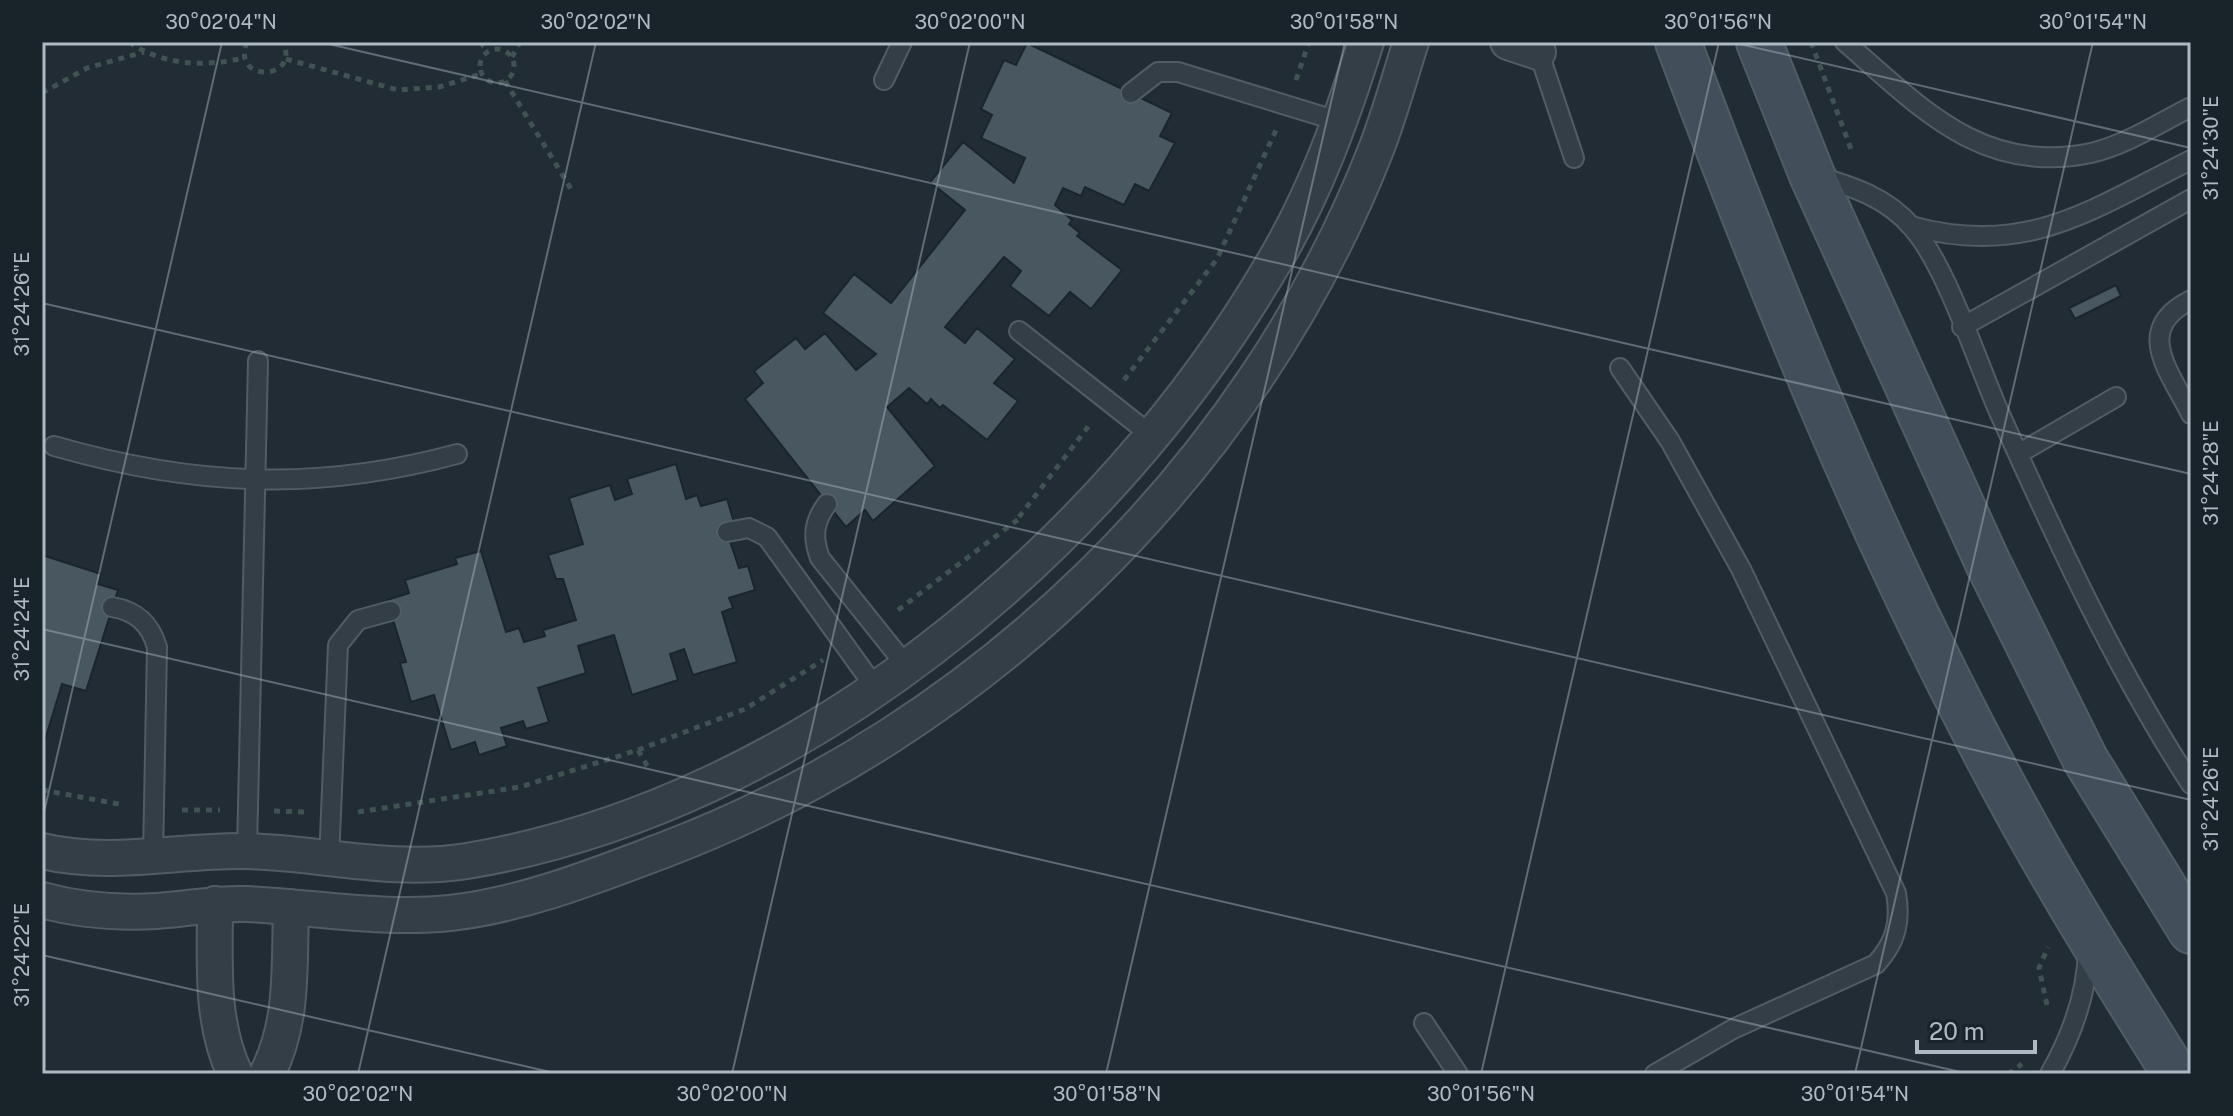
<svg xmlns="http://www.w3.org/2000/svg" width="2233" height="1116" viewBox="0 0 2233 1116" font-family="'Public Sans',sans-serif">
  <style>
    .building { fill: #495761; stroke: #1b252c; stroke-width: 2 }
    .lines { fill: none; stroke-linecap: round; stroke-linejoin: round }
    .lane-casing { stroke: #515c64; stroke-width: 22 }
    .street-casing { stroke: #515c64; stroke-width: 38 }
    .secondary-casing { stroke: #515c64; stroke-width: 48 }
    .path { stroke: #405352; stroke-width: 5; stroke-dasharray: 6 6; stroke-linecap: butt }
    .lane { stroke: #343e46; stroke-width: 18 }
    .street { stroke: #343e46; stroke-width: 34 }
    .secondary { stroke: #424e59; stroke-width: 44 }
    .ticks { fill: none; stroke: #aeb9c3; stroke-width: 2; stroke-opacity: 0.45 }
    .neatline { fill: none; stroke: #aeb9c3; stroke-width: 3 }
    .ticks-label { font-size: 20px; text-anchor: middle; fill: #aeb9c3 }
  </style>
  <rect width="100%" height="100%" fill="#212c35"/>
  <path class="building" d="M1027,43L1172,113L1160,136L1175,143L1149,191L1135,184L1124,205L1085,187L1081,196L1063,188L1055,205L1072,220L1069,224L1080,233L1077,236L1122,270L1091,309L1070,292L1049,316L1010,286L1021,271L1004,257L945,327L965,343L977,328L1015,359L994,383L1018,401L987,440L943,405L940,408L931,399L927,404L909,388L887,407L935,466L873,521L865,510L846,527L745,399L763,383L754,371L796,338L805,349L825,333L856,370L876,354L823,313L854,274L891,303L965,210L930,182L963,142L1014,183L1025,158L981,138L992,115L981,109L1004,60L1016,65Z
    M2116,285L2121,296L2075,319L2069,308Z
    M676,464L686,499L697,495L701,506L727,499L734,522L727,532L739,568L748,566L755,590L729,598L733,608L722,612L737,662L693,675L684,649L670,654L678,680L632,695L614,635L578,646L586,673L538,688L549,722L526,729L523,721L501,728L507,746L479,755L475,742L451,750L434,695L411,702L400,663L406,662L387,600L409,593L405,580L457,564L455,558L481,551L506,632L519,628L524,642L545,636L543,630L576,620L563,579H556L548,555L583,544L569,498L610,485L615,500L632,494L627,479Z
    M42,555L101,574L98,584L118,590L86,691L62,684L42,750Z"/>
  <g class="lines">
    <g class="lane-casing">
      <path id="lane" d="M1845,42C1919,106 1982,176 2091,153C2126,145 2159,123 2191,107
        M1537,47L1574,158
        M884,80L902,42
        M1131,93L1158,72H1178L1341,122
        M1817,176C1853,187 1886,197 1912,227C1946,265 1977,362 1999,412C2056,539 2115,667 2191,784
        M1911,226C2027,258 2092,209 2191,160
        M2191,300C2132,329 2170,372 2191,414
        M1962,327L2191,199
        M1019,331L1151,435
        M1620,368L1670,441L1741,569L1896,893C1901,922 1896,942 1876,964L1733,1029L1655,1074
        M54,446C193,486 317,492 457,454
        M2018,454L2116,397
        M827,504C814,521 812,537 820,558L908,668
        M727,532L749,528L767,537L877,690
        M112,607C136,611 150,623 157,647L153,858
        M247,851L258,361
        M329,861L338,645L358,620L391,611
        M1424,1023L1458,1074
        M2050,1074C2072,1035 2087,995 2088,950"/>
    </g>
    <g class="street-casing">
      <path id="street" d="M1508,42L1538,52
        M42,851C110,867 177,850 246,851C321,853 392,873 467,861C798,806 1108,547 1274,262C1315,193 1342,118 1366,42
        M42,900C78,910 119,913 157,911C187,909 216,903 246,904C314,907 382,920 450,913C523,905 595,876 664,850C981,730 1250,469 1375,152C1389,117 1399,79 1411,42
        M215,904C215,962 210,1021 235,1074
        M267,1074C294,1022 289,965 291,907"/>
    </g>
    <g class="secondary-casing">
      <path id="secondary" d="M1678,42C1773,296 1875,549 2005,789C2057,886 2116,980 2175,1074
        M1759,42L1812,175L1987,561L2085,759L2191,931"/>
    </g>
    <path class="path" d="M129,42C164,66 204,67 244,58
      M247,42C230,83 301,81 283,42
      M480,42L488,51
      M1811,42L1851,149
      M480 66a17 17 0 1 1 34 0a17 17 0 1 1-34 0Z
      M512,57L520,42
      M286,59L398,90L439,87L481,74
      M1296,80L1309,42
      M505,81L571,189
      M42,93L87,68L144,52
      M1124,380L1217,259L1276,130
      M1019,517L1091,423
      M898,610L1020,518
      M638,750L745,709L823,660
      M42,790L124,805
      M182,810H220
      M274,811L304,812
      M358,812L520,787L638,750L649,769
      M2047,1005L2039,968L2048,947
      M2008,1074L2022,1064"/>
    <use href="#lane" class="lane"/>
    <use href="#street" class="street"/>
    <use href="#secondary" class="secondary"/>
  </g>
  <path class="ticks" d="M320,42L2191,474M1731,42L2191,148M42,303L2191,800M42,629L1969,1074M42,821L222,42M42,955L559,1074M358,1074L596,42M732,1074L970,42M1106,1074L1345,42M1481,1074L1719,42M1855,1074L2093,42"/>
  <rect width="2233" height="1116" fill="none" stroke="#19232a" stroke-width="88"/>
  <path d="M1917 1040v12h118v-12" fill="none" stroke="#aeb9c3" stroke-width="4"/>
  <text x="1929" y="1040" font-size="24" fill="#aeb9c3" stroke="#19232a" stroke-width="6" paint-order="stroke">20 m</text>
  <rect x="44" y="44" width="2145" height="1028" class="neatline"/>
  <g class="ticks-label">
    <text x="221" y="29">30°02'04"N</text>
    <text x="596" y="29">30°02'02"N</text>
    <text x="970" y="29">30°02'00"N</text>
    <text x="1344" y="29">30°01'58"N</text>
    <text x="1718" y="29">30°01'56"N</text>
    <text x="2093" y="29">30°01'54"N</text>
    <text transform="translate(2211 148) rotate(-90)" y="7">31°24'30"E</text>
    <text transform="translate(22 304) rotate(-90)" y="7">31°24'26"E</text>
    <text transform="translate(2211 473) rotate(-90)" y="7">31°24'28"E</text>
    <text transform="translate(22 629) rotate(-90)" y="7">31°24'24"E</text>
    <text transform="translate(2211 799) rotate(-90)" y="7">31°24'26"E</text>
    <text transform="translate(22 955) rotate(-90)" y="7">31°24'22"E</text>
    <text x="358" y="1101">30°02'02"N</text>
    <text x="732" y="1101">30°02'00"N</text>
    <text x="1107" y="1101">30°01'58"N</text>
    <text x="1481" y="1101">30°01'56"N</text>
    <text x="1855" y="1101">30°01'54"N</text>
  </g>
</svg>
